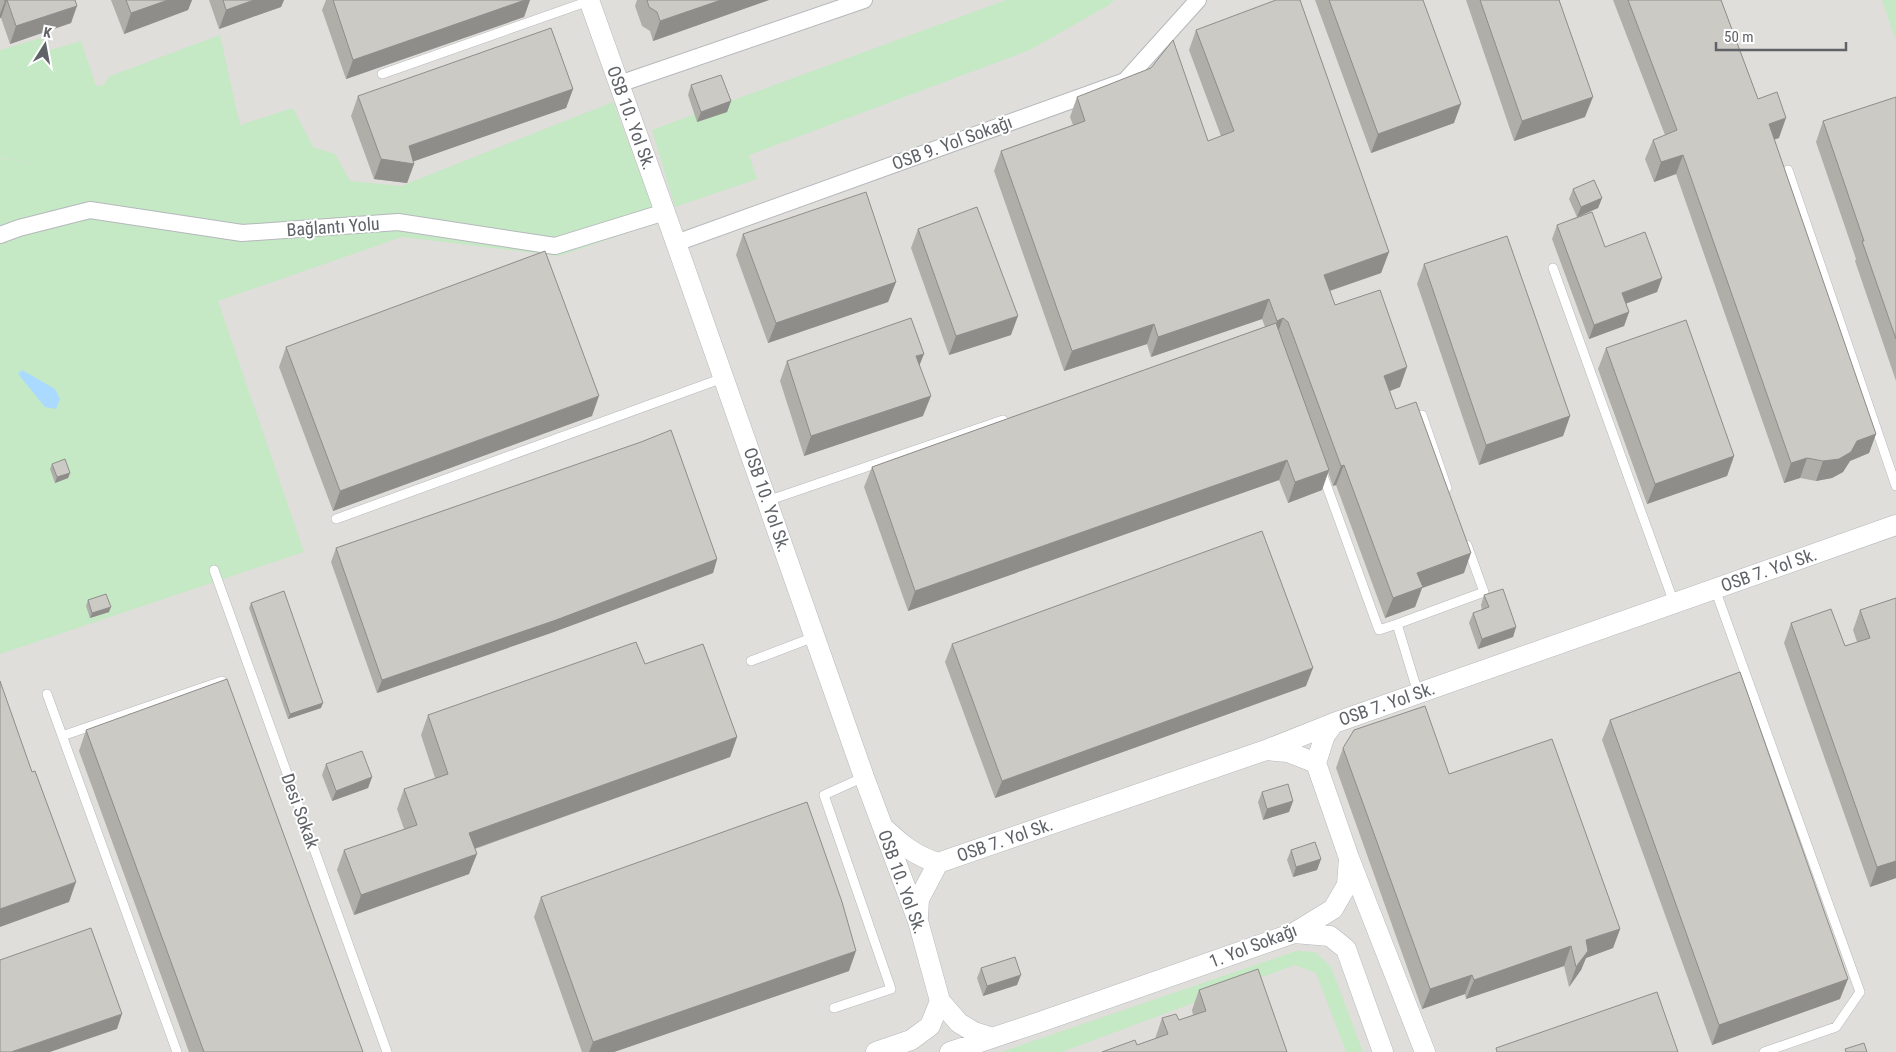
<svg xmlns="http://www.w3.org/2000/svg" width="1896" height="1052" viewBox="0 0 1896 1052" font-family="'Roboto Condensed',sans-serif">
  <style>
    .industrial { fill: #e0deda }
    .green { fill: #c5e8c5 }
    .water { fill: #aadaff }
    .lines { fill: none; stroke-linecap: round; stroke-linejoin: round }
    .service-casing { stroke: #b5b8bc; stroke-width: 10 }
    .minor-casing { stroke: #b5b8bc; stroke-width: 18 }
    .tertiary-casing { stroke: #b5b8bc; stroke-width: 21 }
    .service { stroke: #fff; stroke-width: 9 }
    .minor { stroke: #fff; stroke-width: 16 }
    .tertiary { stroke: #fff; stroke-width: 20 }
    .wall { fill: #afaea9 }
    .shaded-wall { fill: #8f8d8a }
    .building { fill: #cccac5; stroke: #8f8d8a }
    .labels { text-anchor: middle; stroke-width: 4; stroke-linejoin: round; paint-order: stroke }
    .street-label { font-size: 18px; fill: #5f6368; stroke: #fff }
  </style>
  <rect width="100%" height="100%" fill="#f1efe8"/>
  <path class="industrial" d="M0,0H1896V1052H0Z"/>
  <path class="green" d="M1006,0H1114L1109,5L1030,50L749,155L757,179L675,207L652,130Z
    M1882,0H1896V41Z
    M220,35L240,125L293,108L313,147L335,154L350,181L401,186L613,102L659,224L645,227L559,256L402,237L218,301L304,552L0,654V158L34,164L0,157V50L41,38L47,51L81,41L96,86L103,85L110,76Z
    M1296,951L1315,952L1331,967L1363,1052H1346L1316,973L1295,965L1062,1052H1001Z"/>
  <path class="water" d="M22,370L55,389L60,399L56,409L45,407L18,374Z"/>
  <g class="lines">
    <g class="service-casing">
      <path id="service" d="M382,74L589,1
        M1788,170L1896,486
        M1553,268L1674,603
        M1422,415L1447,488
        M1321,470L1379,630L1397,624L1418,693
        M767,501L1003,420
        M336,519L723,378
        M214,570L387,1052
        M1715,589L1860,992L1836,1027L1764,1052
        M1397,624L1484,592L1467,545
        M751,661L814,637
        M47,694L177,1052
        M62,736L222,681L224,686
        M834,1008L891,989L824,795L864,777"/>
    </g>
    <g class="minor-casing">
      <path id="minor" d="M619,84L864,0
        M0,235L19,228L90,210L242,233L398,222L555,246L665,212
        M676,243L1125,81L1198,0"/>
    </g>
    <g class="tertiary-casing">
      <path id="tertiary" d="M589,0L676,243L864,777L918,921L940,1001L959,1023L974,1032L993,1038
        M1266,750L1288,752L1316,763L1349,858L1425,1052
        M1316,763L1325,735L1334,723
        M885,829C902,845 916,856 938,863
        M918,917L919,899L938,863L1266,750L1334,723L1896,525
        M1294,933L1330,936L1346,949L1383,1052
        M876,1052L911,1040L930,1026L940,1001
        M950,1052L1040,1022L1294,933L1333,909L1347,885L1349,858"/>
    </g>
    <use href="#service" class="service"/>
    <use href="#minor" class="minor"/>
    <use href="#tertiary" class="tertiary"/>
  </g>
  <path class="wall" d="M0,0H75L71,23L10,44L1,18H0Z
    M111,0H192L188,10L124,34Z
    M209,0H284L281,7L219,29Z
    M326,0H530L524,17L346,79L322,10Z
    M637,0H769L653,41L650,31L642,26L635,6Z
    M1315,0H1423L1454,123L1371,153Z
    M1466,0H1560L1559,2L1585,117L1514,141Z
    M1613,0H1721L1758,99L1779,138L1774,139L1876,434L1869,453L1850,461L1843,472L1832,478L1816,481L1800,478L1784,483L1676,174L1654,182L1645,159L1653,140L1665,135Z
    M1196,30L1389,252L1381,273L1330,291L1335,305L1400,387L1390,391L1396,409L1464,573L1422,588L1415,607L1385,618L1336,485L1333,486L1328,472L1322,490L1288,503L1279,480L908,611L864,487L872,467L1265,327L1262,319L1151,357L1147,344L1064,371L994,171L1001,151L1073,125L1070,117L1077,97L1208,141L1221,136L1189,50Z
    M691,85L731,101L727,112L697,122L688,95Z
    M573,89L566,108L414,161V164L407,183L374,179L351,116L358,96Z
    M1896,97V381L1855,261L1856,259L1816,142L1823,121Z
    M1573,189L1602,198L1598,208L1578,217L1605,247L1662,278L1657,292L1626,303L1629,312L1624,326L1589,339L1552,239L1557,225L1577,217L1569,199Z
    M918,229L1011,335L949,355L911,248Z
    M743,234L896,282L888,302L768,343L736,255Z
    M1424,264L1570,416L1563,436L1479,465L1417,284Z
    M286,347L592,416L333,511L279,367Z
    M1606,348L1734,456L1727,476L1647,504L1598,369Z
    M787,361L920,365L923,416L804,456L780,381Z
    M52,464L70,473L68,478L55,483L50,469Z
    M336,548L717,559L713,573L551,633L377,693L331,562Z
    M1484,595L1516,627L1513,637L1478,649L1469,623L1473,613L1482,610L1481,605Z
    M1896,598V878L1870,887L1784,643L1791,623L1845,646L1857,642L1853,630L1860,610Z
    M88,600L109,612L90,618L86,606Z
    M251,603L321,708L288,719L249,608Z
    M952,644L1306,686L995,798L945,662Z
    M645,664L737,737L730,757L475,849L469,874L354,915L337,870L344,850L404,829L397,809L404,789L435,778L421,735L428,715Z
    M1610,720L1840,999L1712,1045L1602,740Z
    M86,730L363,1052H189L79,751Z
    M1343,748L1449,774L1620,929L1613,948L1586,958L1581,970L1569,987L1564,966L1466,999L1465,994L1422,1009L1336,768Z
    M326,764L372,777L368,788L332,801L322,775Z
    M1262,792L1293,801L1289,812L1263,820L1258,802Z
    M1291,850L1321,859L1317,870L1293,877L1287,860Z
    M541,897L849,971L614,1052H582L534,917Z
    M981,968L1017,985L983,996L977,978Z
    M1199,990L1287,1052L1137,1045L1155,1039L1162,1018L1179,1020L1193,1015L1192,1010Z"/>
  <path class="shaded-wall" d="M7,0L1,18H0V14L5,1Z
    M168,0H192L188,10L124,34L131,13Z
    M254,0H284L281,7L219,29L226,10Z
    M521,0H530L524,17L346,79L353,60Z
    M721,0H769L653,41L660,21Z
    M77,6L71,23L10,44L16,26Z
    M573,89L566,108L409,163L414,164L407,183L374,179L381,159L409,146Z
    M1593,97L1585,117L1514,141L1522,121Z
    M731,101L727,112L697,122L701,112Z
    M1461,104L1454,123L1371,153L1378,134Z
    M1786,118L1779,138L1761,144L1769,124Z
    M1683,155L1676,174L1654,182L1661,162Z
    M1602,198L1598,208L1577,217L1581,207Z
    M1389,252L1381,273L1317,295L1324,275Z
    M1662,278L1657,292L1617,307L1622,293Z
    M896,282L888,302L768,343L776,323Z
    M1269,299L1262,319L1151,357L1158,337Z
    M1629,312L1624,326L1589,339L1594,325Z
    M1018,316L1011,335L949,355L956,336Z
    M1283,318L1276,338L1270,341L1277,321Z
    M1154,324L1147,344L1064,371L1072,351Z
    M924,354L916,374V356Z
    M1407,367L1400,387L1377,396L1384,376Z
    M599,396L592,416L333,511L340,491Z
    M931,396L923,416L804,456L811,436Z
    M1570,416L1563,436L1479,465L1486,445Z
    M1876,434L1869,453L1850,461L1843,472L1832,478L1816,481L1823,461L1857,441Z
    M1734,456L1727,476L1647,504L1655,484Z
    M1807,458L1800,478L1784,483L1791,463Z
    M1287,460L1279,480L908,611L915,591Z
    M1344,465L1336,485L1333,486L1341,466Z
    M1329,470L1322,490L1288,503L1295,482Z
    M70,473L68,478L55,483L57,477Z
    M1471,553L1464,573L1422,588L1415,607L1385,618L1393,598L1417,573Z
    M717,559L713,573L551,633L377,693L382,680Z
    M111,607L109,612L90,618L92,613Z
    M1516,627L1513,637L1478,649L1482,639Z
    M1313,668L1306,686L995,798L1002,781Z
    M323,703L321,708L288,719L290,714Z
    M737,737L730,757L462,853L469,833Z
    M372,777L368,788L332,801L336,791Z
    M1293,801L1289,812L1263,820L1267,809Z
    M477,854L469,874L354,915L361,895Z
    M1321,859L1317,870L1293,877L1296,867Z
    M1896,861V878L1870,887L1877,867Z
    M76,882L69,902L0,927V909Z
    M1620,929L1613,948L1586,958L1581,970L1569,987L1586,940Z
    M1571,946L1564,966L1466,999L1474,980Z
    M856,951L849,971L614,1052H589L593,1042Z
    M1021,975L1017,985L983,996L987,986Z
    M1472,975L1465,994L1422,1009L1430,989Z
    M1848,979L1840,999L1712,1045L1719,1025Z
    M122,1014L117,1029L50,1052H11Z"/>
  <path class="building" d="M4,0H75L77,6L16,26L7,0L5,1Z
    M126,0H168L131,13Z
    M223,0H254L226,10Z
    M333,0H525L353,60Z
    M647,0H721L660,21L657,12L649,7Z
    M1276,0H1300L1389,252L1324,275L1335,305L1380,290L1407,367L1384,376L1396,409L1416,402L1471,553L1417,573L1423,587L1393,598L1344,465L1341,466L1288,322L1283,318L1277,321L1269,299L1158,337L1154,324L1072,351L1001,151L1085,121L1077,97L1151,68L1173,40L1208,141L1234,131L1196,30Z
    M1329,0H1423L1461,104L1378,134Z
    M1480,0H1559L1593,97L1522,121Z
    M1628,0H1721L1758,99L1777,92L1786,118L1769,124L1876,434L1857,441L1851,452L1839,459L1823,461L1807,458L1791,463L1683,155L1661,162L1653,140L1677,130Z
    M551,28L573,89L409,146L414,164L381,159L358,96Z
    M721,75L731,101L701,112L691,85Z
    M1896,97V339L1862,241H1864L1823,121Z
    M1594,180L1602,198L1581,207L1573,189Z
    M866,192L896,282L776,323L743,234Z
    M977,207L1018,316L956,336L918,229Z
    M1592,212L1605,247L1645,232L1662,278L1622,293L1629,312L1594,325L1557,225Z
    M1507,236L1570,416L1486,445L1424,264Z
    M545,251L599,396L340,491L286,347Z
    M911,318L924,354L916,356L931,396L811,436L787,361Z
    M1686,320L1734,456L1655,484L1606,348Z
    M1276,323L1329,470L1295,482L1287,460L915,591L872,467Z
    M671,430L717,559L556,620L382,680L336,548L641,442Z
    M65,459L70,473L57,477L52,464Z
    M1262,531L1313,668L1002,781L952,644Z
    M1503,589L1516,627L1482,639L1473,613L1489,607L1484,595Z
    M284,591L323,703L290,714L251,603Z
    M106,594L111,607L92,613L88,600Z
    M1896,598V861L1877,867L1791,623L1831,609L1845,646L1870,638L1860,610Z
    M636,642L645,664L703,644L737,737L469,833L477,854L361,895L344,850L417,825L404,789L448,774L428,715Z
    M1740,672L1848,979L1719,1025L1610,720Z
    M227,679L363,1052H204L86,730Z
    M0,681L32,772L35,771L76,882L0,909Z
    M1425,706L1449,774L1552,739L1620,929L1586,940L1588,951L1576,967L1571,946L1474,980L1472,975L1430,989L1343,748L1354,730Z
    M362,751L372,777L336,791L326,764Z
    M1288,784L1293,801L1267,809L1262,792Z
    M807,802L842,902L856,951L593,1042L541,897Z
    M1315,842L1321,859L1296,867L1291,850Z
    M91,928L122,1014L11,1052H0V960Z
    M1015,957L1021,975L987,986L981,968Z
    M1258,969L1287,1052H1102L1135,1040L1137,1045L1168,1034L1162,1018L1176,1014L1179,1020L1206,1011L1199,990Z
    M1657,992L1678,1052H1497L1496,1048Z
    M1864,1043L1867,1052H1846L1845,1049Z"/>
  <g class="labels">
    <g class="street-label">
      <text transform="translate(631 118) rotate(70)" y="6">OSB 10. Yol Sk.</text>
      <text transform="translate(952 143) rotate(-20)" y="6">OSB 9. Yol Sokağı</text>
      <text transform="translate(333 227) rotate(-4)" y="6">Bağlantı Yolu</text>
      <text transform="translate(767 500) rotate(71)" y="6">OSB 10. Yol Sk.</text>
      <text transform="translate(1769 570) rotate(-19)" y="6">OSB 7. Yol Sk.</text>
      <text transform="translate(1387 704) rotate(-19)" y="6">OSB 7. Yol Sk.</text>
      <text transform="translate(300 811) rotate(70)" y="6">Desi Sokak</text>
      <text transform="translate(1005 840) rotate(-19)" y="6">OSB 7. Yol Sk.</text>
      <text transform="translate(902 882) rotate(70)" y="6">OSB 10. Yol Sk.</text>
      <text transform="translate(1253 946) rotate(-21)" y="6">1. Yol Sokağı</text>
    </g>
  </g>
  <g transform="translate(45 45) rotate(11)" stroke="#ffffff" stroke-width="4" paint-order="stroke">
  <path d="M0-4L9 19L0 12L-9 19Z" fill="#5f6368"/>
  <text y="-8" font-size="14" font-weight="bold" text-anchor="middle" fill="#5f6368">K</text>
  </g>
  <path d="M1716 42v8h130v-8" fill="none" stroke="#5f6368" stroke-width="2.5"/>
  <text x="1724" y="42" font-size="15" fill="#5f6368" stroke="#ffffff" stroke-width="4" paint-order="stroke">50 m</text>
</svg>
